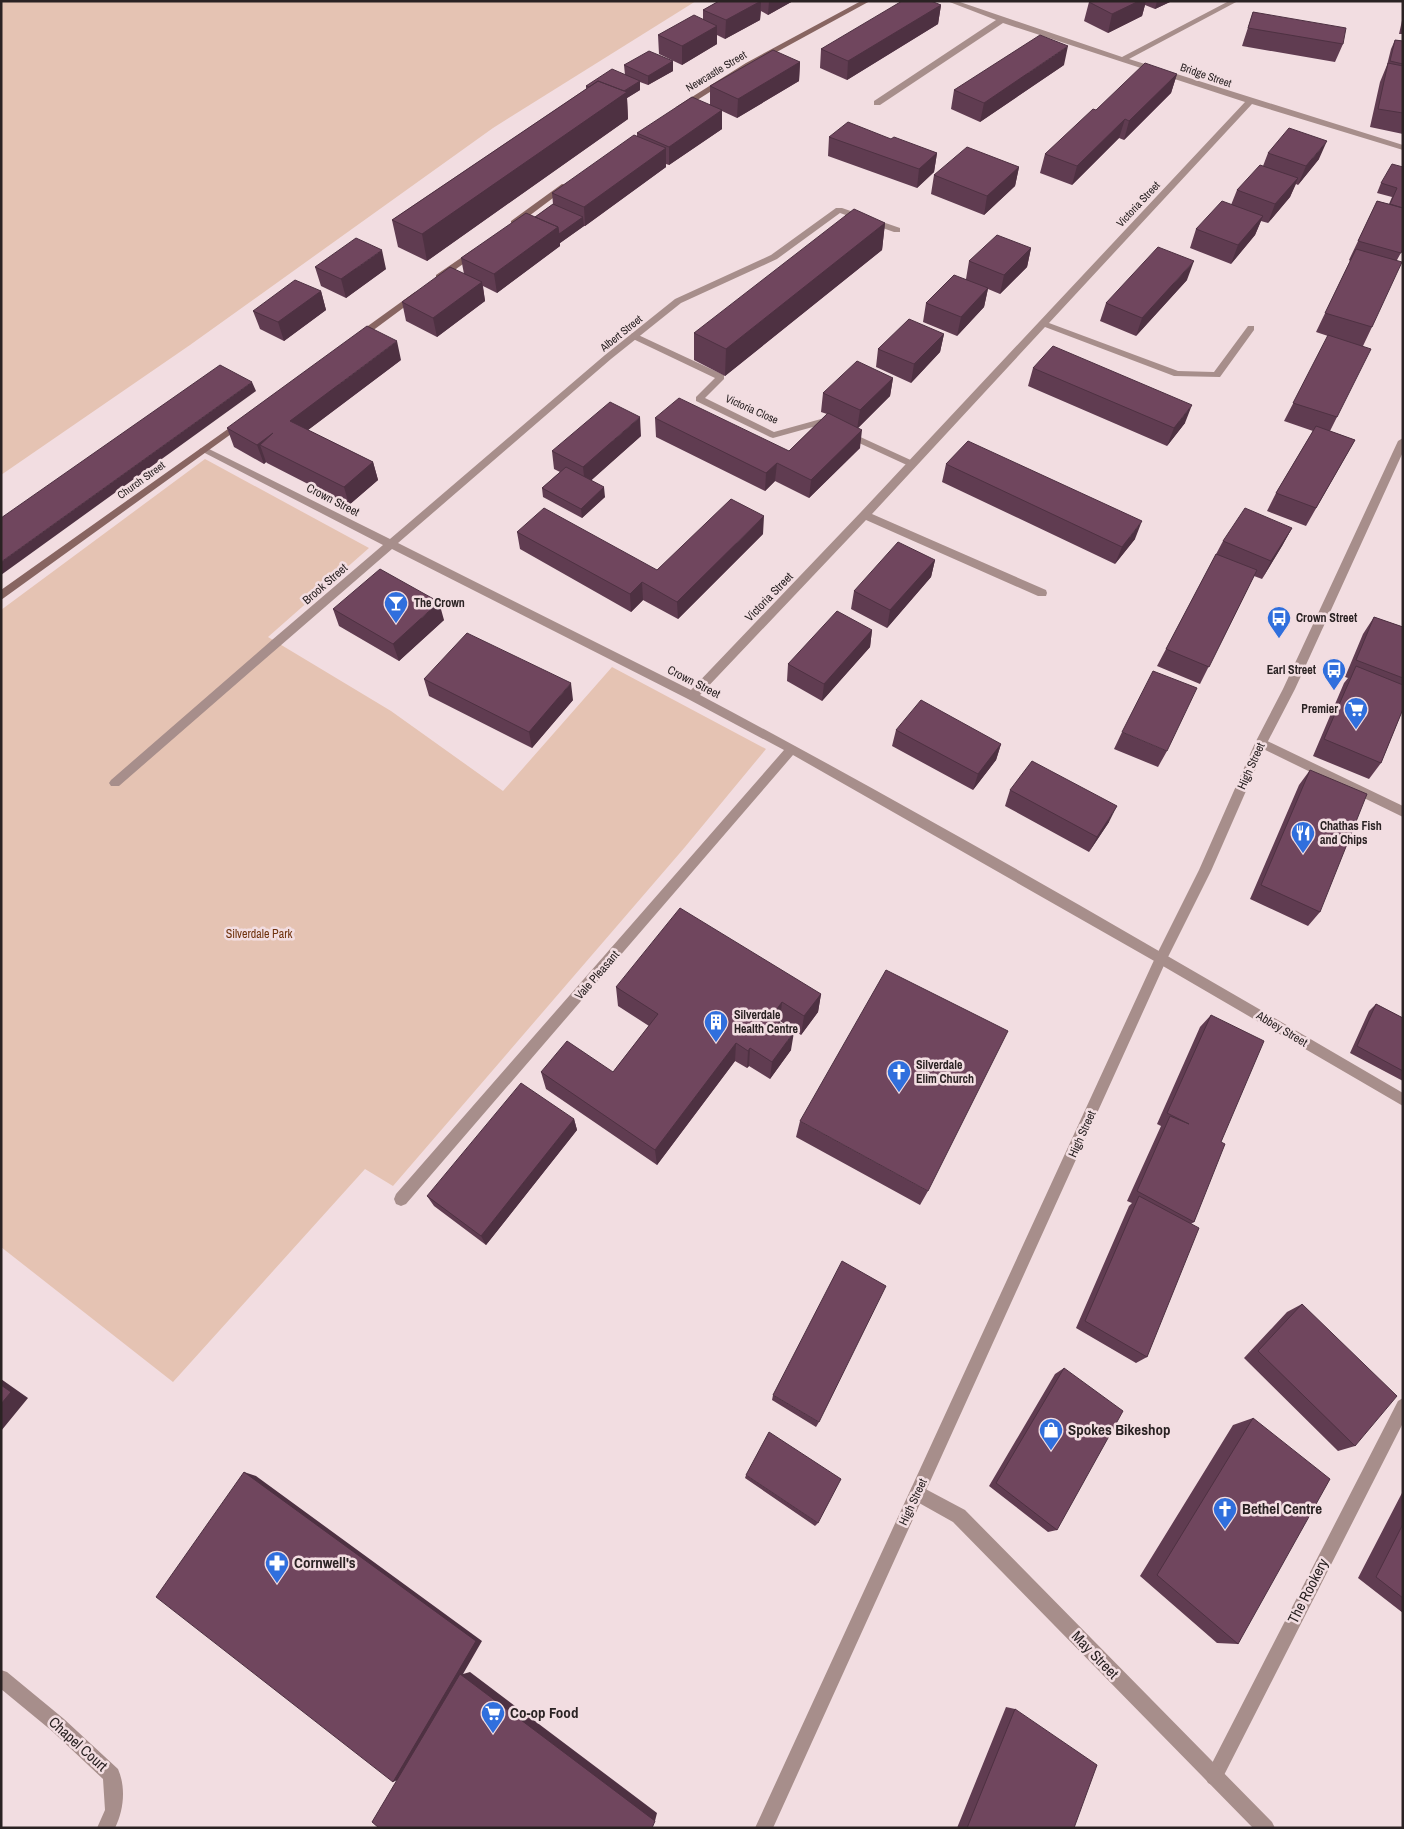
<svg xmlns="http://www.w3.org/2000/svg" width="1404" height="1829" viewBox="0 0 1404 1829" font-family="'Archivo Narrow',sans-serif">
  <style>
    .green { fill: #e5c3b3 }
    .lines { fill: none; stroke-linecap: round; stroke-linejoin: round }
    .service { fill: #a78e8b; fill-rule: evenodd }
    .pedestrian { fill: #a78e8b; fill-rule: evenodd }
    .minor { fill: #a78e8b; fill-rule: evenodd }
    .tertiary { fill: #a78e8b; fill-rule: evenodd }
    .secondary { fill: #886561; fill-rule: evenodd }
    .wall { fill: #603c51 }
    .shaded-wall { fill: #4e3142 }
    .building { fill: #70465e; stroke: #4e3142 }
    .labels { text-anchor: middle; stroke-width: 5; stroke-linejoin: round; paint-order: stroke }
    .far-street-label { font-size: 11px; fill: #2a2223; stroke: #f2dde1 }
    .street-label { font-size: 12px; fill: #2a2223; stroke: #f2dde1 }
    .poi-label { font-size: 12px; font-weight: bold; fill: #2a2223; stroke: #f2dde1; text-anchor: start }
    .park-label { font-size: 12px; fill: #6f320e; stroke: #f2dde1 }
    .near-poi-label { font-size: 15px; font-weight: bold; fill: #2a2223; stroke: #f2dde1; text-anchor: start }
    .near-street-label { font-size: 15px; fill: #2a2223; stroke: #f2dde1 }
  </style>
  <rect width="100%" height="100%" fill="#f2dde1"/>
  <path class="green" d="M5,1H696L493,128L190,345L1,475V3Z
    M205,459L369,548L268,637L391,711L503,791L612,667L766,749L685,847L393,1186L365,1169L173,1382L1,1247V610Z"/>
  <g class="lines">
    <path class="service" d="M276,639L280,640L281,643L280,646L119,786H111L109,783L111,780L272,640Z
      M1403,1398V1423L1220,1783L1214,1786L1208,1783L1205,1777L1208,1771L1398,1401Z"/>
    <path class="pedestrian" d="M634,333L724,375V379L705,398L774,432L821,419L915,462L917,464L915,466H909L820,425L773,438L770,437L696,401V397L715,378L631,338V334Z"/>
    <path class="minor" d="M947,1H957L1122,57L1229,1H1238L1129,59L1403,145V150L1252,104L1049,323L1178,371L1214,372L1248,326H1254V330L1220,377L1174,376L1045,327L872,514L1046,590L1047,593L1046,596H1038L866,520L700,695C938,821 1170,957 1403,1093V1106L1156,962L793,755L406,1204L401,1206L396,1204L394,1199L396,1194L784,750L688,699L392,549L280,646H272L271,643L272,640L383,545L199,450L201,448H207L390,539L605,355L675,299L771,255L836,208H842L900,228V232H894L840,213L777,259L681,303L611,359L398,543L691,690L861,512L1245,102L1003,23L880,105H874V101L996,20Z
      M1261,738L1403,806V817L1257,746L1255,743L1257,740Z
      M918,1485L965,1510L1272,1822L1275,1828H1253L953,1522L912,1499L910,1493L912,1487Z
      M1,1670L7,1672L64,1719L118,1769C126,1787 124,1810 115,1828H97L105,1810L103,1779L52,1731L1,1689Z"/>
    <path class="tertiary" d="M1403,438V452L1295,689L1267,743L1211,871L1166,961L773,1828H755L1155,958L1199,870L1255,743L1283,689L1398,441Z"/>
    <path class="secondary" d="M861,1H870L751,66L683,109L676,107L746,63Z
      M562,184L569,186L517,225H511V221Z
      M474,249L477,250V254L442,279H436V275Z
      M415,292L418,293V297L360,340H354V336Z
      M242,419L245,420V424L1,600V590Z"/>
  </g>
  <path class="wall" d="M719,1H793L768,15L761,11L760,20L725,39L717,35V44L682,65L659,54L658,35L703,20V10Z
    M1091,1H1172L1155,9L1145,5L1142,16L1108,33L1084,21L1089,2Z
    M941,5L938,24L847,80L820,68L821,49Z
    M1253,12L1343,44L1335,62L1242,46Z
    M1403,16V34H1399Z
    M1395,40L1403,41V134L1370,127L1380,82L1387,65L1391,49Z
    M673,61V71L648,85L640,82V90L627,98L628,119L427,261L398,247L392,220L586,89V86L625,75L624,65Z
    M800,62L799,81L737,118L722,111V129L669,165L666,164V167L585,226H584L560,243V246L497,293L483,286L485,301L437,337L406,321L402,302L464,274L461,258L535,217L553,204L552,193L637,136V133L710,105V86Z
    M1064,65L980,122L951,109L954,90Z
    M1177,74L1171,93L1124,140L1119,138L1072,185L1040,173L1045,154L1096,110Z
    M829,137L891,139L937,153L934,172L917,188L828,156Z
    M1268,153L1319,159L1298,185L1296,184L1290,197L1268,223L1261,221L1255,235L1231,264L1190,248L1196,229L1231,205L1237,190L1263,166Z
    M1019,167L1015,186L984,215L931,194L934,175Z
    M1403,167V249L1397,260L1372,327L1363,346L1337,417L1330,431L1355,440L1306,526L1267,511L1276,493L1313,431L1284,421L1328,336L1316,332L1350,261L1349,260L1377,201L1389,204L1392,197L1377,193L1381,183Z
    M885,223L882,250L725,376L694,360V333Z
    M1031,248L1027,267L1000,294L988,289L984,307L957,336L923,322L926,303L966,279L969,261Z
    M315,267L386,269L346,298L321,286Z
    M1187,280L1136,336L1100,321L1106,303Z
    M321,291L326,310L284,341L260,329L253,311Z
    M944,334L940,352L911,383L876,367L878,349Z
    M401,360L308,430L373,462L378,480L349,505L267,463L266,462L264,464L234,447L227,428Z
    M1033,368L1185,423L1167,446L1028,386Z
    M893,378L890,396L858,428L860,448L809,498L775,481L765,491L656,437L655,418L789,451L827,414L821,412L823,393Z
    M641,436L591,480L605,497L582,518L543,497L542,488L560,472L554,469L552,451Z
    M946,464L1135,539L1115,564L942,482Z
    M1292,528L1282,546L1262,579L1254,576L1200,684L1157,666L1166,649L1223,541Z
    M517,532L657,570L763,534L678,619L643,600L631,612L520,549Z
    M935,560L931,577L887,628L851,609L854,591Z
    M333,609L444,620L399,661L339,626Z
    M1374,617L1403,627V709L1381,763L1369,779L1313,756L1344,683L1348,678L1345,677L1363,634Z
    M872,630L870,647L822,701L787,681L788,664Z
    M424,679L573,700L532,748L429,696Z
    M896,730L1001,744L996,760L973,790L892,746Z
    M1122,732L1167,751L1158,767L1114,749Z
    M1310,770L1320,912L1308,926L1250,899L1299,785Z
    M1010,790L1109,822L1089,852L1005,806Z
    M616,987L821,994L818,1012L801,1035L780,1021L779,1022L791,1050L770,1079L749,1066L747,1068L735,1061L657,1165L546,1089L541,1072H613L649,1026L618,1006Z
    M1376,1004L1403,1018V1081L1350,1053L1369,1011Z
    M1211,1015L1221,1142L1194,1222L1191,1224L1147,1357L1136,1363L1076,1328L1129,1206L1132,1203L1127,1201L1161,1126L1157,1124L1200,1027Z
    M574,1119L577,1130L486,1245L434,1206L427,1196Z
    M800,1121L928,1191L920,1205L796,1137Z
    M1302,1304L1355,1446L1338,1451L1244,1358L1287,1312Z
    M1064,1368L1057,1530L1048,1532L989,1486L1055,1374Z
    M773,1395L819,1422L816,1427L772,1400Z
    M1253,1418L1238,1644L1217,1643L1140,1576L1233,1425Z
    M746,1475L818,1523L815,1526L745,1478Z
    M1403,1491V1613L1358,1578Z
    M1006,1707L1015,1709L1074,1828H957Z"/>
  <path class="shaded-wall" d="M761,1L760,20L725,39L726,20Z
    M769,1H793L768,15Z
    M1139,1H1146L1142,16L1108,33L1112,14Z
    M1157,1H1172L1155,9Z
    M941,5L938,24L847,80L848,61Z
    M717,26V44L682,65V46Z
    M1068,46L1064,65L980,122L984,103Z
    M673,61V71L648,85V76Z
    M800,62L799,81L737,118L738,99Z
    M1177,74L1171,93L1124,140L1129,121Z
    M640,81V90L627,98L628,119L427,261L422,234L614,98Z
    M722,110V129L669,165V147Z
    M1125,119L1119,138L1072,185L1077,166Z
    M1327,141L1319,159L1298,185L1306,166Z
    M666,148V167L585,226L584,207Z
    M937,153L934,172L917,188L919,169Z
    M1019,167L1015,186L984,215L987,196Z
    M1298,178L1290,197L1268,223L1275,204Z
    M1263,216L1255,235L1231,264L1238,245Z
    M583,217L584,226L560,243V246L497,293L494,274L558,227Z
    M885,223L882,250L725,376L726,349Z
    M1031,248L1027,267L1000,294L1004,275Z
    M382,250L386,269L346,298L341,279Z
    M1194,261L1187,280L1136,336L1142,318Z
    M482,282L485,301L437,337L433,318Z
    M988,288L984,307L957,336L961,317Z
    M321,291L326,310L284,341L278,322Z
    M944,334L940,352L911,383L914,364Z
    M397,341L401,360L296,439L290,421Z
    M893,378L890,396L857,429L860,410Z
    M252,382L256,391L1,575V562Z
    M1192,405L1185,423L1167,446L1174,428Z
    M640,417L641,436L585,486L583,467Z
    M862,430L860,448L809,498L811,480Z
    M273,433L260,445L266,462L264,464L257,445Z
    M373,462L378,480L349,505L344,487Z
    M777,463L775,481L765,491L766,473Z
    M604,487L605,497L582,518L581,509Z
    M764,516L763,534L678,619L677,602Z
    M1142,521L1135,539L1115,564L1122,547Z
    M1292,528L1282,546L1262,579L1271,561Z
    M935,560L931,577L887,628L890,610Z
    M642,582L643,600L631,612L630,594Z
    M439,602L444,620L399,661L393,644Z
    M872,630L870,647L822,701L824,684Z
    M571,683L573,700L532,748L529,732Z
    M1001,744L996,760L973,790L978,774Z
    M1117,806L1109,822L1089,852L1097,837Z
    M821,994L818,1012L801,1035L804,1016Z
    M782,1002L780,1021L769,1035L771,1017Z
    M794,1032L791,1050L770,1079L772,1062Z
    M736,1043L735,1061L657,1165L655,1150Z
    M750,1048L749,1066L747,1068L748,1051Z
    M574,1119L577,1130L486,1245L481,1236Z
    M1,1379L28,1398L1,1431Z
    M244,1472L256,1476L482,1641L463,1674L470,1672L657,1813L655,1821L402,1778L393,1782Z"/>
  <path class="building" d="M719,1H761L726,20L703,10Z
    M902,1H931L941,5L848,61L821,49Z
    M1091,1H1139L1112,14L1089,2Z
    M1253,12L1346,28L1343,44L1248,28Z
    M694,15L717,26L682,46L658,35Z
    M1040,35L1068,46L984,103L954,90Z
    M1395,40L1403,41V64L1390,61Z
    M773,50L800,62L738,99L710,86Z
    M649,51L673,61L648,76L624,65Z
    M1145,63L1177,74L1129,121L1125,119L1077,166L1045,154L1093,109L1096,110Z
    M1388,63L1403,66V113L1378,109Z
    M612,69L640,81L624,91L598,81L589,87L586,86Z
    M598,81L627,92L422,234L392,220Z
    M692,97L722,110L669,147L637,133Z
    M848,122L891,139L894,137L937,153L919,169L829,137Z
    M1289,128L1327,141L1306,166L1268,153Z
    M634,135L666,148L584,207L552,193Z
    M967,147L1019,167L987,196L934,175Z
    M1392,164L1403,167V208L1390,204L1397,188L1381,183Z
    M1260,165L1298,178L1275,204L1237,190Z
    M1222,201L1263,216L1238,245L1196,229Z
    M1377,201L1403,208V249L1401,253L1358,241Z
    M553,204L583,217L559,234L558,227L535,217Z
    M854,209L885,223L726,349L694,333Z
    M526,213L558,227L494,274L461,258Z
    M997,235L1031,248L1004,275L969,261Z
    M356,238L382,250L341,279L315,267Z
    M1158,247L1194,261L1142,318L1106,303Z
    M1356,249L1402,262L1372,327L1325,313Z
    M450,267L482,282L433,318L402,302Z
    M954,275L988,288L961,317L926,303Z
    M295,280L321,291L278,322L253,311Z
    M909,319L944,334L914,364L878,349Z
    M367,326L397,341L290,421L373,462L344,487L260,445L273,433L257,445L227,428Z
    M1328,335L1371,349L1337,417L1293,403Z
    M1053,346L1192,405L1174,428L1033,368Z
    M857,361L893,378L860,410L823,393Z
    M220,365L252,382L1,562V518Z
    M679,398L789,451L828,413L862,430L811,480L777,463L766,473L655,418Z
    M610,402L640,417L583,467L552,451Z
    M1316,426L1355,440L1316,508L1276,493Z
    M968,441L1142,521L1122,547L946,464Z
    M566,467L604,487L581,509L542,488Z
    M731,499L764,516L677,602L642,582L630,594L517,532L544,508L657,570Z
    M1245,508L1292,528L1271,561L1223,541Z
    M898,542L935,560L890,610L854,591Z
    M1216,554L1257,570L1209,667L1166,649Z
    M380,569L439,602L393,644L333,609Z
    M837,611L872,630L824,684L788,664Z
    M1374,617L1403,627V678L1356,660Z
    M467,633L571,683L529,732L424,679Z
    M1356,666L1403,685V709L1381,763L1324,739Z
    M1153,671L1197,688L1167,751L1122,732Z
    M921,700L1001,744L978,774L896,730Z
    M1032,761L1117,806L1097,837L1010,790Z
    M1310,770L1367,794L1320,912L1261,885Z
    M680,908L821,994L804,1016L782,1002L771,1017L794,1032L772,1062L750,1048L748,1051L736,1043L655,1150L541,1072L567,1041L613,1072L658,1014L616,987Z
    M886,970L1008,1031L928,1191L800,1121Z
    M1376,1004L1403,1018V1071L1357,1046Z
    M1211,1015L1264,1041L1221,1142L1225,1144L1194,1222L1137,1191L1170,1116L1189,1124L1167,1113Z
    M521,1083L574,1119L481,1236L427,1196Z
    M1139,1196L1199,1228L1147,1357L1085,1321Z
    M842,1261L886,1286L819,1422L773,1395Z
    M1302,1304L1397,1396L1355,1446L1258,1351Z
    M1064,1368L1123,1411L1057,1530L996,1483Z
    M1,1385L11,1392L1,1404Z
    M1253,1418L1330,1479L1238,1644L1157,1575Z
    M769,1432L841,1479L818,1523L746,1475Z
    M244,1472L476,1641L393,1782L156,1597Z
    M1403,1524V1598L1376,1577Z
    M460,1674L655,1821L652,1828H379L372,1822Z
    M1015,1709L1097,1765L1074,1828H967Z"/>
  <defs>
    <g id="bar-pin" transform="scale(1.25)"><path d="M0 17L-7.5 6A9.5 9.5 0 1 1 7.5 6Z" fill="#306fdd" stroke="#f2dde1"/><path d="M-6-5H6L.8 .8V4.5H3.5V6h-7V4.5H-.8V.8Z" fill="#fff"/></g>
    <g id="bus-pin" transform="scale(1.25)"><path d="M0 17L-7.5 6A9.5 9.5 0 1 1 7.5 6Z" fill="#306fdd" stroke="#f2dde1"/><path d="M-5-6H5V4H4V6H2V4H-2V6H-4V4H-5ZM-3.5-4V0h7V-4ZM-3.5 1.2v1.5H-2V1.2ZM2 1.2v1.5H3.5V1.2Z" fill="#fff"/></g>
    <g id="supermarket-pin" transform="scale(1.25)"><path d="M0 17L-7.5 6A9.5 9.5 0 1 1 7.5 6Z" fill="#306fdd" stroke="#f2dde1"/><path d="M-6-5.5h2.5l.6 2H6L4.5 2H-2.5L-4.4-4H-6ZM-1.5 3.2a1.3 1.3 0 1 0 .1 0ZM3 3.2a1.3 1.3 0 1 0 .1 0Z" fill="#fff"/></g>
    <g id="restaurant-pin" transform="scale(1.25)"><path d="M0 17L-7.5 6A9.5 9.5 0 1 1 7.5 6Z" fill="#306fdd" stroke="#f2dde1"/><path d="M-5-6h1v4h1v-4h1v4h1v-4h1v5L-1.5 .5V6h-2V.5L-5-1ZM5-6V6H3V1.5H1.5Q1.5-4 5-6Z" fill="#fff"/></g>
    <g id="building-pin" transform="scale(1.25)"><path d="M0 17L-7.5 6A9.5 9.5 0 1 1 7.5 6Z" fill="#306fdd" stroke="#f2dde1"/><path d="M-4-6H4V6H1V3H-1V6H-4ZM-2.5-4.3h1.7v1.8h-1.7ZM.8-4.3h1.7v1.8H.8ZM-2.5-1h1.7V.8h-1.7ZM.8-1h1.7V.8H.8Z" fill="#fff"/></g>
    <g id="church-pin" transform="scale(1.25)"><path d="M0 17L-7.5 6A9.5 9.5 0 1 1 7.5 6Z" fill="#306fdd" stroke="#f2dde1"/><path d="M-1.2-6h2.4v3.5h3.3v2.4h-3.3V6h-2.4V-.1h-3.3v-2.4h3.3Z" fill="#fff"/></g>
    <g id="shop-pin" transform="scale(1.25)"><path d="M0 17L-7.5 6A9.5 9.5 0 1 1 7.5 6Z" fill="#306fdd" stroke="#f2dde1"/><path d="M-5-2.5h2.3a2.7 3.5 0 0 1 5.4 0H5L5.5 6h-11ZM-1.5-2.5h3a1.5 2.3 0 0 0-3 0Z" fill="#fff"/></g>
    <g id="pharmacy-pin" transform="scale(1.25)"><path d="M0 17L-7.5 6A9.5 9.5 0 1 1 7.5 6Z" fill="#306fdd" stroke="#f2dde1"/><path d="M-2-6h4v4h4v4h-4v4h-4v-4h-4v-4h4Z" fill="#fff"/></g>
  </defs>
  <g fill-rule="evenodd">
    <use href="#bar-pin" x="396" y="603"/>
    <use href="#bus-pin" x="1279" y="618"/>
    <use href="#bus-pin" x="1334" y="670"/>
    <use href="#supermarket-pin" x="1356" y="709"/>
    <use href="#restaurant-pin" x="1303" y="833"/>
    <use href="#building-pin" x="716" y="1022"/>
    <use href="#church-pin" x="899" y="1072"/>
    <use href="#shop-pin" x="1051" y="1430"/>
    <use href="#church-pin" x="1225" y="1509"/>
    <use href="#pharmacy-pin" x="277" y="1563"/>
    <use href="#supermarket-pin" x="493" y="1713"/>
  </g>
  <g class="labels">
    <g class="far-street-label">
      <text transform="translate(716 71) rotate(-31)" y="4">Newcastle Street</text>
      <text transform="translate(1206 75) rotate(19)" y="4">Bridge Street</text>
      <text transform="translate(1138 204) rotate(-47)" y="4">Victoria Street</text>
      <text transform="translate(621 333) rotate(-39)" y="4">Albert Street</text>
      <text transform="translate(752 409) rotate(24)" y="4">Victoria Close</text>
      <text transform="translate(141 480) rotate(-36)" y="4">Church Street</text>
    </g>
    <g class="street-label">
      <text transform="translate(333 500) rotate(27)" y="4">Crown Street</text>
      <text transform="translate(325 584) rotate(-41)" y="4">Brook Street</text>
      <text transform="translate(769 597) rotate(-46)" y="4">Victoria Street</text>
      <text transform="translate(694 682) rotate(27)" y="4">Crown Street</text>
      <text transform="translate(1251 766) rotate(-66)" y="4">High Street</text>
      <text transform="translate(597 975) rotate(-49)" y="4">Vale Pleasant</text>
      <text transform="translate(1282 1029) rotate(31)" y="4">Abbey Street</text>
      <text transform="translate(1082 1134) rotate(-66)" y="4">High Street</text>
      <text transform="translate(913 1502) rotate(-65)" y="4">High Street</text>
    </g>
    <g class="poi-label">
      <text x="414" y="607">The Crown</text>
      <text x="1296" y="622">Crown Street</text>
      <text x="1316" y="674" text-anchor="end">Earl Street</text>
      <text x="1338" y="713" text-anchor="end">Premier</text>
      <text x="1320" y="830">Chathas Fish<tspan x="1320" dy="14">and Chips</tspan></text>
      <text x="734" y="1019">Silverdale<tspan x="734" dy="14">Health Centre</tspan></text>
      <text x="916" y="1069">Silverdale<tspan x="916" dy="14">Elim Church</tspan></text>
    </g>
    <g class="park-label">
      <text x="259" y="938">Silverdale Park</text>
    </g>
    <g class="near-poi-label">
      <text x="1068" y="1435">Spokes Bikeshop</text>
      <text x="1242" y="1514">Bethel Centre</text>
      <text x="294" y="1568">Cornwell's</text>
      <text x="510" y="1718">Co-op Food</text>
    </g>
    <g class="near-street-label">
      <text transform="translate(1308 1591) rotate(-63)" y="5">The Rookery</text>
      <text transform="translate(1095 1655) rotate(46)" y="5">May Street</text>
      <text transform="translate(78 1744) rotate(42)" y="5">Chapel Court</text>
    </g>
  </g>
  <rect width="1404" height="1829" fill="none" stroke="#2a2223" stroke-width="5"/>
</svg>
